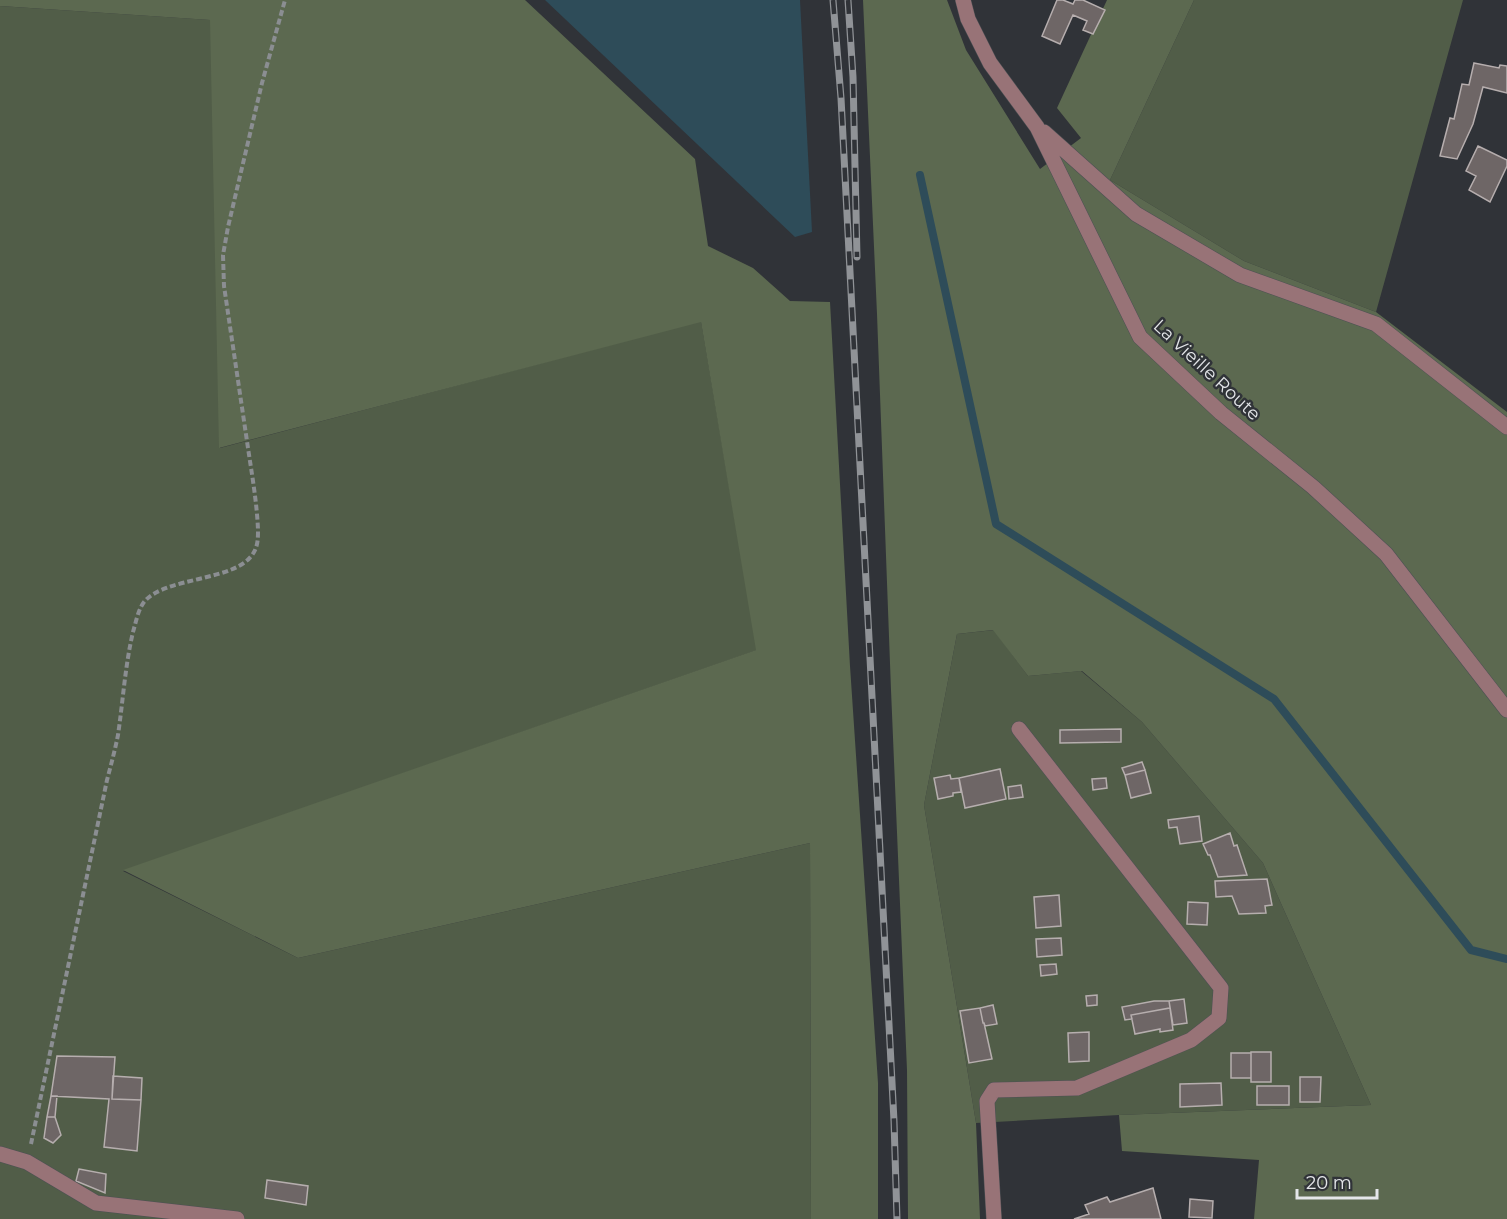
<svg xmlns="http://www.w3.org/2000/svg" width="1507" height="1219" viewBox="0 0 1507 1219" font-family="Montserrat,sans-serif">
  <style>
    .green { fill: #515d48 }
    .forest { fill: #5c6950 }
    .water { fill: #2e4c59 }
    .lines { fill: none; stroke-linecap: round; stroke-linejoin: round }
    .stream { stroke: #2e4c59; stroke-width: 8 }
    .building { fill: #6e6666; stroke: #b6aeae; stroke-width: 1.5 }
    .minor-casing { stroke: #4d5054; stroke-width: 16 }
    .path { stroke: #8b8e92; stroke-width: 4; stroke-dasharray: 6 3; stroke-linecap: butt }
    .minor { stroke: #987377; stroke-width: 15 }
    .rail-casing { stroke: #909397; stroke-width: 7 }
    .rail { stroke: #303338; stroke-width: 4.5; stroke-dasharray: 14; stroke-linecap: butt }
    .labels { text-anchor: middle; stroke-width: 5; stroke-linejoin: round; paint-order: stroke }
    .street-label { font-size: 18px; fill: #e4e6e9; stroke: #303338 }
  </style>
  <rect width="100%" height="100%" fill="#303338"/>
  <path class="green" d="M1194,0H1463L1376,312L1244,261L1110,180Z
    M0,6L211,20L220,448L701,321L757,650L123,871L298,958L810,843L811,1219H0Z
    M994,630L1028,676L1081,671L1142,722L1263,863L1371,1105L1119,1115L976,1123L924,805L957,634Z"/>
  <path class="forest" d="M0,0H525L695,159L708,246L753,268L790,301L830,302L850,666L878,1083V1219H811L810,843L298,958L123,870L756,650L701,322L219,448L210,20L0,6Z
    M863,0H947L966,50L1040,169L1081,138L1057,108L1107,0H1194L1110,180L1244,261L1376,312L1507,412V1219H1254L1259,1160L1122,1151L1119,1115L1371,1105L1263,863L1142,722L1082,671L1028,676L993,630L957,634L924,805L976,1123L980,1219H908L907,1070L891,690L877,314Z"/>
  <path class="water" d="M545,0H800L812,232L795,237Z"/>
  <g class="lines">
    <path class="stream" d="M920,175L996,524L1274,699L1471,950L1507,959"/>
  </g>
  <path class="building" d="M1057,0H1063L1073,4L1075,0H1083L1105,10L1093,34L1083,30L1087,21L1073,15L1060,44L1042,36Z
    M1474,63L1499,68L1500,65L1507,66V93L1483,87L1473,124L1457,159L1440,156L1450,118L1454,119L1462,84L1469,85Z
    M1478,146L1507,160V166L1490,202L1469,190L1476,176L1466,171Z
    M1121,729V742L1060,743V730Z
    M1142,762L1145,770L1125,775L1122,768Z
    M1000,769L1006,799L965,808L959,778Z
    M1145,770L1151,793L1131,798L1125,775Z
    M950,775L951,779L959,778L961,792L953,793V796L938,799L934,778Z
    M1106,778L1107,788L1093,790L1092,779Z
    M1021,785L1023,797L1009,799L1008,787Z
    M1199,816L1202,841L1180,844L1177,827L1169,828L1168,820Z
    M1230,833L1234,846L1237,845L1247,875L1218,877L1210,855H1208L1203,844Z
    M1267,879L1272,905L1265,906L1266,913L1239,914L1232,896L1216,897L1215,881Z
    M1059,895L1061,926L1036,928L1034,897Z
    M1188,902L1208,903L1207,925L1187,924Z
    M1061,938L1062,955L1037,957L1036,939Z
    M1056,964L1057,974L1041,976L1040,965Z
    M1097,995V1005L1087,1006L1086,996Z
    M1184,999L1187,1023L1173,1025L1169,1001Z
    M1154,1001H1169L1170,1008L1131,1015L1132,1019L1125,1020L1122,1007Z
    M993,1005L997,1024L985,1026L984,1023H983L980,1008Z
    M980,1008L983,1023H984L992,1059L969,1063L960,1011Z
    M1170,1008L1173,1030L1160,1032V1029L1135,1034L1131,1015Z
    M1089,1032V1061L1069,1062L1068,1033Z
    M1251,1052H1271V1082H1251Z
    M1231,1053H1251V1078H1231Z
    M57,1056L115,1057L112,1099L141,1100L137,1151L104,1147L109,1099L51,1096Z
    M113,1076L142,1078L141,1100L112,1099Z
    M1300,1077H1321L1320,1102H1300Z
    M1221,1083L1222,1105L1180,1107V1084Z
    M1257,1086H1289V1105H1257Z
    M51,1096H57L55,1117H47Z
    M47,1117H55L61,1135L53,1143L44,1138Z
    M79,1169L106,1174L105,1193L76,1181Z
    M267,1180L308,1186L306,1205L265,1198Z
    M1153,1188L1161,1219H1074L1089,1214L1085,1205L1107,1197L1110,1202Z
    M1190,1199L1213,1201L1212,1218L1189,1217Z"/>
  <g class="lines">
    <g class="minor-casing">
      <path id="minor" d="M963,0L968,19L990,63L1037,127L1140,337L1221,413L1313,487L1386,554L1507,710
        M1044,132L1136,214L1240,275L1376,324L1507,427
        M0,1154L27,1162L96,1203L237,1219
        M994,1219L987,1101L994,1090L1077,1088L1191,1040L1219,1018L1221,988L1019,729"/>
    </g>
    <path class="path" d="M31,1144L107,780C111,765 115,750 118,735C123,701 125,666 133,632C136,622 138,610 144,602C165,576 238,582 254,552C258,545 258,538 258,530C257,503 252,475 248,448C240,394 232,340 224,286L223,255L228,227L262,83L285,0"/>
    <use href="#minor" class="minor"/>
    <g class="rail-casing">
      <path id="rail" d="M833,0L841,98L894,1121L897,1219
        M848,0L853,77L857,257"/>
    </g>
    <use href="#rail" class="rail"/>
  </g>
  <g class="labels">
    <g class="street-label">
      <text transform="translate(1207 370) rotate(43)" y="6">La Vieille Route</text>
    </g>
  </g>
  <path d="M1297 1189v9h80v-9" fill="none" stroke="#e4e6e9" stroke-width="3"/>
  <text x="1306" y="1189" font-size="18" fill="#e4e6e9" stroke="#303338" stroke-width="4.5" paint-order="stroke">20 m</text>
</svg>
